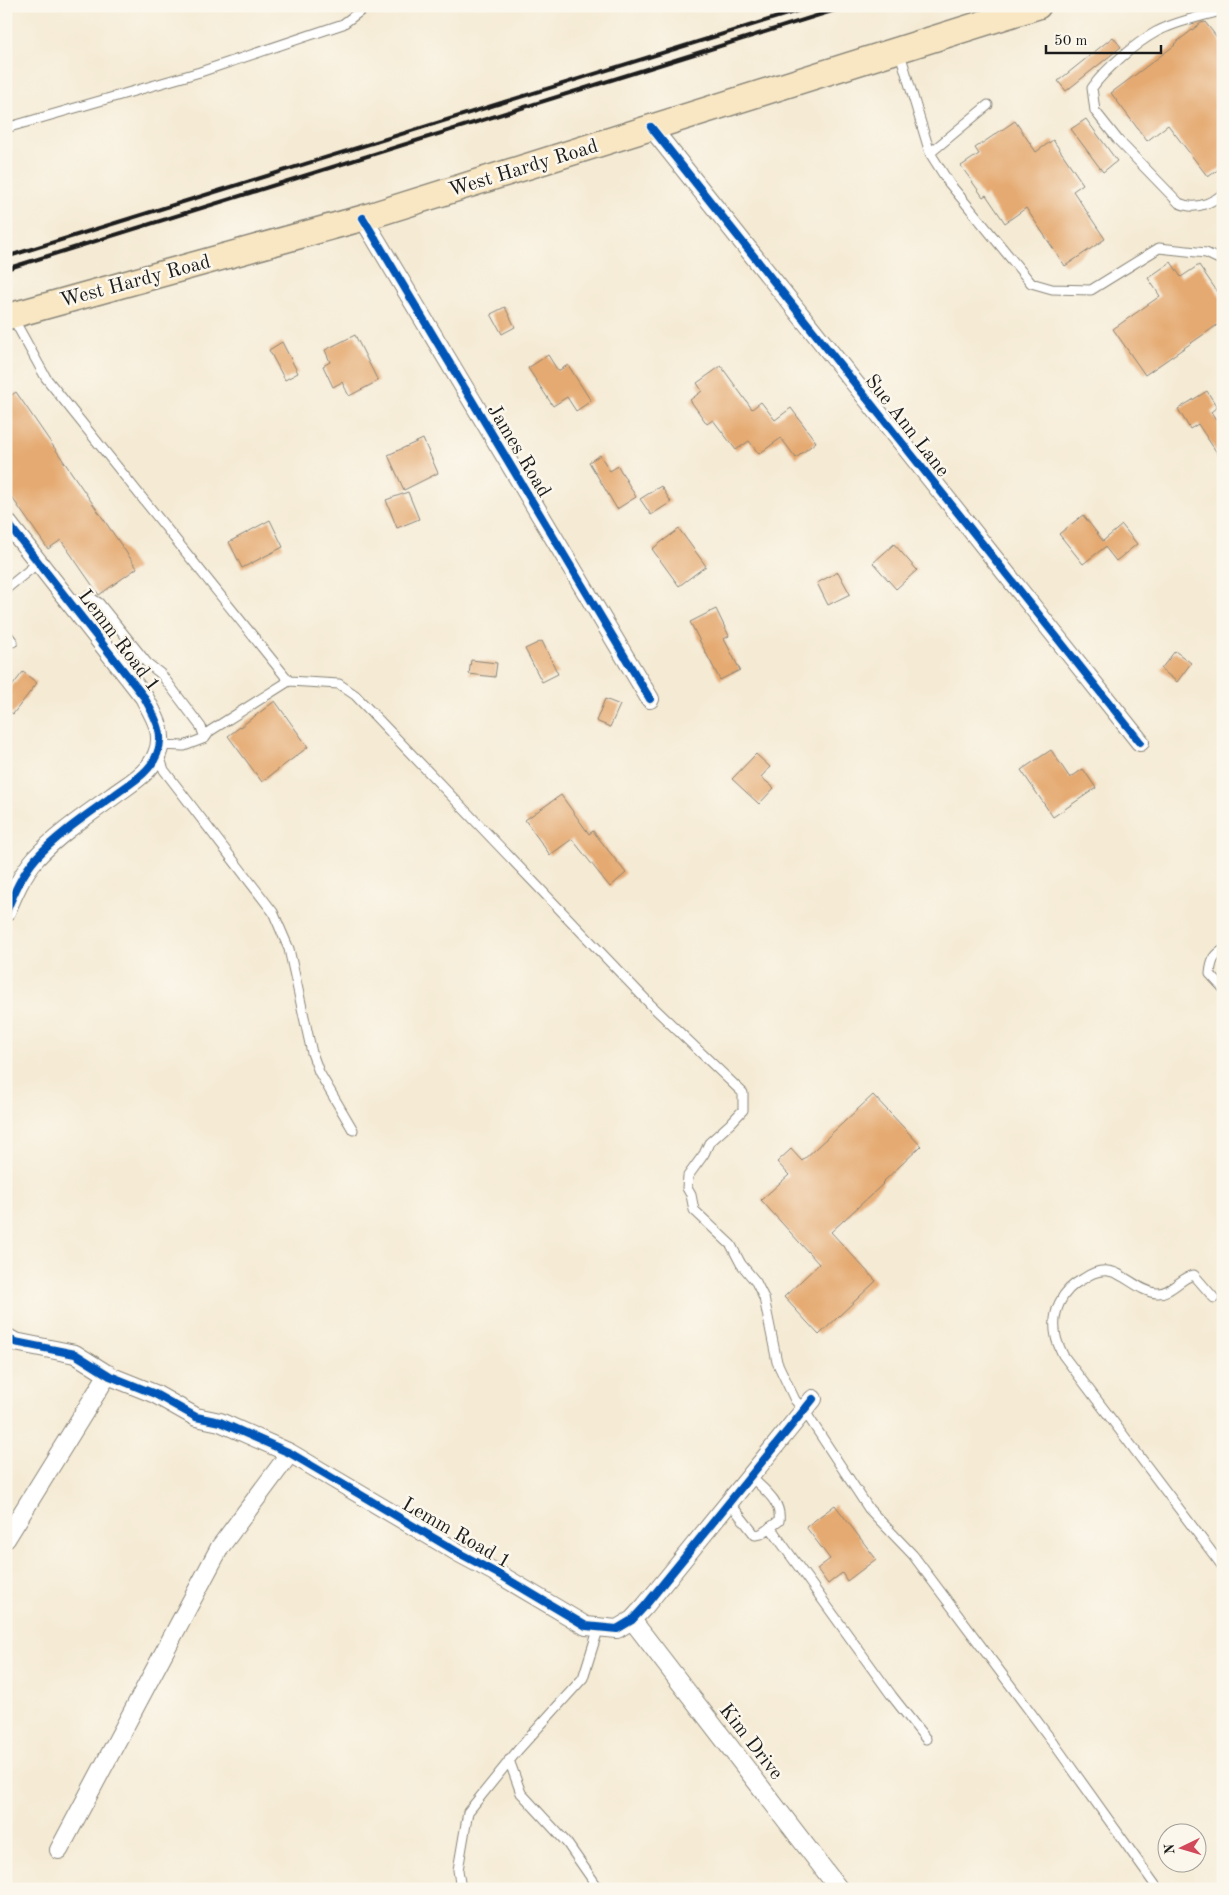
<svg xmlns="http://www.w3.org/2000/svg" width="1229" height="1895" viewBox="0 0 1229 1895" font-family="'Old Standard TT',serif">
  <style>
    .building { fill: #e5aa72 }
    .lines { fill: none; stroke-linecap: round; stroke-linejoin: round }
    .lane-casing { stroke: #888478; stroke-width: 11 }
    .street-casing { stroke: #888478; stroke-width: 20 }
    .secondary-casing { stroke: #888478; stroke-width: 28 }
    .lane { stroke: #fff; stroke-width: 9 }
    .street { stroke: #fff; stroke-width: 18 }
    .secondary { stroke: #f9e7c3; stroke-width: 25 }
    .rail { stroke: #1c1c1c; stroke-width: 4 }
    .cycleway-casing { stroke: #fbf7ec; stroke-width: 11 }
    .cycleway { stroke: #0057b8; stroke-width: 8 }
    .labels { text-anchor: middle; stroke-width: 5; stroke-linejoin: round; paint-order: stroke }
    .street-label { font-size: 20px; fill: #1c1c1c; stroke: #fbf7ec }
  </style>
  <rect width="100%" height="100%" fill="#fbf7ec"/>
  <filter id="ink" filterUnits="userSpaceOnUse"><feTurbulence type="fractalNoise" baseFrequency=".02" numOctaves="2"/><feDisplacementMap in="SourceGraphic" scale="10" xChannelSelector="R" yChannelSelector="G"/><feConvolveMatrix kernelMatrix="1 2 1 2 8 2 1 2 1" color-interpolation-filters="sRGB"/></filter>
  <filter id="wash" filterUnits="userSpaceOnUse"><feTurbulence type="fractalNoise" baseFrequency=".0096" numOctaves="4" result="noise"/><feDisplacementMap in="SourceGraphic" scale="20" xChannelSelector="R" yChannelSelector="G"/><feGaussianBlur stdDeviation="1.12" result="paint"/><feColorMatrix in="noise" values="0 0 0 0 0 0 0 0 0 0 0 0 0 0 0 0 0 1.4 0 .05"/><feComposite in="paint" operator="in"/></filter>
  <g filter="url(#wash)">
    <rect width="100%" height="100%" fill="#f5ebd5"/>
    <g id="blocks">
      <path class="building" d="M1205,22L1223,45V166L1208,177L1168,125L1147,141L1111,93L1175,45L1174,44L1201,23Z
        M1113,37L1121,47L1066,91L1058,81Z
        M1086,119L1117,161L1103,172L1071,129Z
        M1015,121L1036,152L1053,140L1083,184L1073,191L1105,239L1065,266L1026,208L1005,223L986,195L983,197L961,166L979,154L975,148Z
        M1171,262L1181,277L1199,265L1223,300V321L1145,375L1113,329L1160,296L1148,278Z
        M505,307L515,327L502,334L491,314Z
        M355,335L378,381L349,396L342,382L333,387L323,366L330,362L325,350Z
        M282,342L298,373L285,380L269,350Z
        M548,355L558,371L568,365L591,401L576,411L567,397L553,406L528,368Z
        M721,366L752,409L761,402L775,420L791,408L816,442L796,458L781,438L759,454L749,441L736,450L713,420L707,424L690,400L702,391L697,383Z
        M1207,391L1217,407L1211,412L1223,430V462L1198,424L1190,429L1178,409Z
        M16,392L137,568L99,595L61,540L48,549L6,489V399Z
        M423,439L438,473L404,490L388,455Z
        M600,455L610,471L618,466L636,497L617,509L589,462Z
        M661,486L671,502L651,515L640,499Z
        M408,492L419,519L397,528L386,500Z
        M1083,515L1103,541L1122,525L1137,544L1116,561L1105,547L1083,564L1059,534Z
        M270,520L283,547L242,568L229,542Z
        M679,529L706,566L679,586L652,549Z
        M894,544L917,570L896,589L873,563Z
        M838,572L850,594L828,605L817,583Z
        M716,609L729,636L724,639L740,670L720,680L690,622Z
        M542,641L558,674L542,682L525,649Z
        M1175,651L1191,663L1177,682L1161,669Z
        M471,660L497,663L495,677L469,674Z
        M23,672L37,683L13,714L6,709V694Z
        M605,699L620,705L610,727L596,721Z
        M275,701L308,747L262,782L228,736Z
        M1051,750L1070,778L1083,769L1096,788L1053,817L1021,770Z
        M756,754L770,767L761,777L774,788L759,804L732,779Z
        M561,795L589,834L593,831L626,873L610,887L572,839L550,855L525,820Z
        M873,1095L921,1146L882,1183L883,1184L831,1232L876,1281L819,1335L784,1297L819,1264L761,1200L789,1175L777,1162L791,1149L802,1161Z
        M835,1505L876,1559L847,1581L842,1573L828,1584L817,1569L830,1559L806,1527Z"/>
    </g>
  </g>
  <g filter="url(#ink)">
    <use href="#blocks" fill-opacity="0" stroke="#888478" stroke-width="1"/>
    <g class="lines">
      <g class="lane-casing">
        <path id="lane" d="M1223,10C1201,17 1176,21 1156,32C1136,43 1105,69 1092,88L1095,111L1118,140L1179,203C1194,210 1210,204 1223,194
          M899,50L930,153L949,183L1031,283L1052,289L1091,290L1159,248L1206,253L1223,261
          M6,128L200,72L343,24L367,6
          M930,153L988,105
          M13,318L46,378L289,681
          M6,589L39,562
          M75,608L81,600L88,596L99,603L147,663L161,674L201,727L205,738L184,746L159,745
          M6,633L13,642
          M205,738L210,731L289,681L339,684L355,695L651,1005L743,1093V1110L730,1124L709,1143L704,1154L688,1176L687,1188L691,1195L694,1210L731,1245L741,1264L756,1282L764,1298L777,1362L795,1400L804,1410L869,1509L913,1555L1055,1745L1158,1889
          M158,753L164,770L273,912L289,949L312,1053L319,1072L353,1130
          M1223,950C1213,956 1211,963 1210,974L1223,988
          M1214,1298L1194,1275C1181,1277 1171,1294 1157,1293C1139,1292 1123,1272 1108,1271C1099,1270 1090,1274 1083,1279C1061,1290 1051,1313 1056,1337C1057,1343 1061,1350 1063,1355L1223,1567
          M729,1502L755,1535L761,1534L779,1521C782,1501 763,1489 750,1476
          M770,1527L892,1696L926,1739
          M509,1760L521,1793L567,1843L599,1889
          M461,1889L458,1870L468,1812L518,1750L583,1678L599,1627"/>
      </g>
      <g class="street-casing">
        <path id="street" d="M651,127L1140,742
          M363,218L650,699
          M6,521L144,697C154,716 166,733 157,754C150,773 129,784 113,796C87,815 58,834 36,858C22,874 14,893 6,912
          M6,1337L15,1342L75,1354L110,1376L155,1394L196,1417L220,1422L290,1453L459,1553L502,1576L586,1626L617,1629L632,1620L645,1606L813,1399
          M6,1539L108,1374
          M632,1620L839,1889
          M59,1850L220,1547L290,1453"/>
      </g>
      <g class="secondary-casing">
        <path id="secondary" d="M6,317L363,218L1038,6"/>
      </g>
      <use href="#lane" class="lane"/>
      <use href="#street" class="street"/>
      <use href="#secondary" class="secondary"/>
      <path class="rail" d="M6,257L813,6
        M6,269L848,6"/>
      <g class="cycleway-casing">
        <path id="cycleway" d="M651,127L1140,742
          M363,218L650,699
          M6,521L144,697C154,716 166,733 157,754C150,773 129,784 113,796C87,815 58,834 36,858C22,874 14,893 6,912
          M6,1337L15,1342L75,1354L110,1376L155,1394L196,1417L220,1422L290,1453L459,1553L502,1576L586,1626L617,1629L632,1620L645,1606L813,1399"/>
      </g>
      <use href="#cycleway" class="cycleway"/>
    </g>
  </g>
  <g class="labels">
    <g class="street-label">
      <text transform="translate(523 167) rotate(-17)" y="7">West Hardy Road</text>
      <text transform="translate(135 280) rotate(-15)" y="7">West Hardy Road</text>
      <text transform="translate(908 425) rotate(52)" y="7">Sue Ann Lane</text>
      <text transform="translate(520 450) rotate(59)" y="7">James Road</text>
      <text transform="translate(120 640) rotate(53)" y="7">Lemm Road 1</text>
      <text transform="translate(457 1532) rotate(30)" y="7">Lemm Road 1</text>
      <text transform="translate(752 1741) rotate(52)" y="7">Kim Drive</text>
    </g>
  </g>
  <rect width="1229" height="1895" fill="none" stroke="#fbf7ec" stroke-width="25"/>
  <g transform="translate(1182 1848) rotate(265)"><circle r="24" fill="#fbf7ec" stroke="#a29f99"/>
  <path d="M0-4L9 19L0 12L-9 19Z" fill="#d1495b"/>
  <text y="-8" font-size="14" font-weight="bold" text-anchor="middle" fill="#1c1c1c">N</text>
  </g>
  <path d="M1046 45v8h115v-8" fill="none" stroke="#1c1c1c" stroke-width="2.5"/>
  <text x="1054" y="45" font-size="15" fill="#1c1c1c" stroke="#fbf7ec" stroke-width="4" paint-order="stroke">50 m</text>
</svg>
